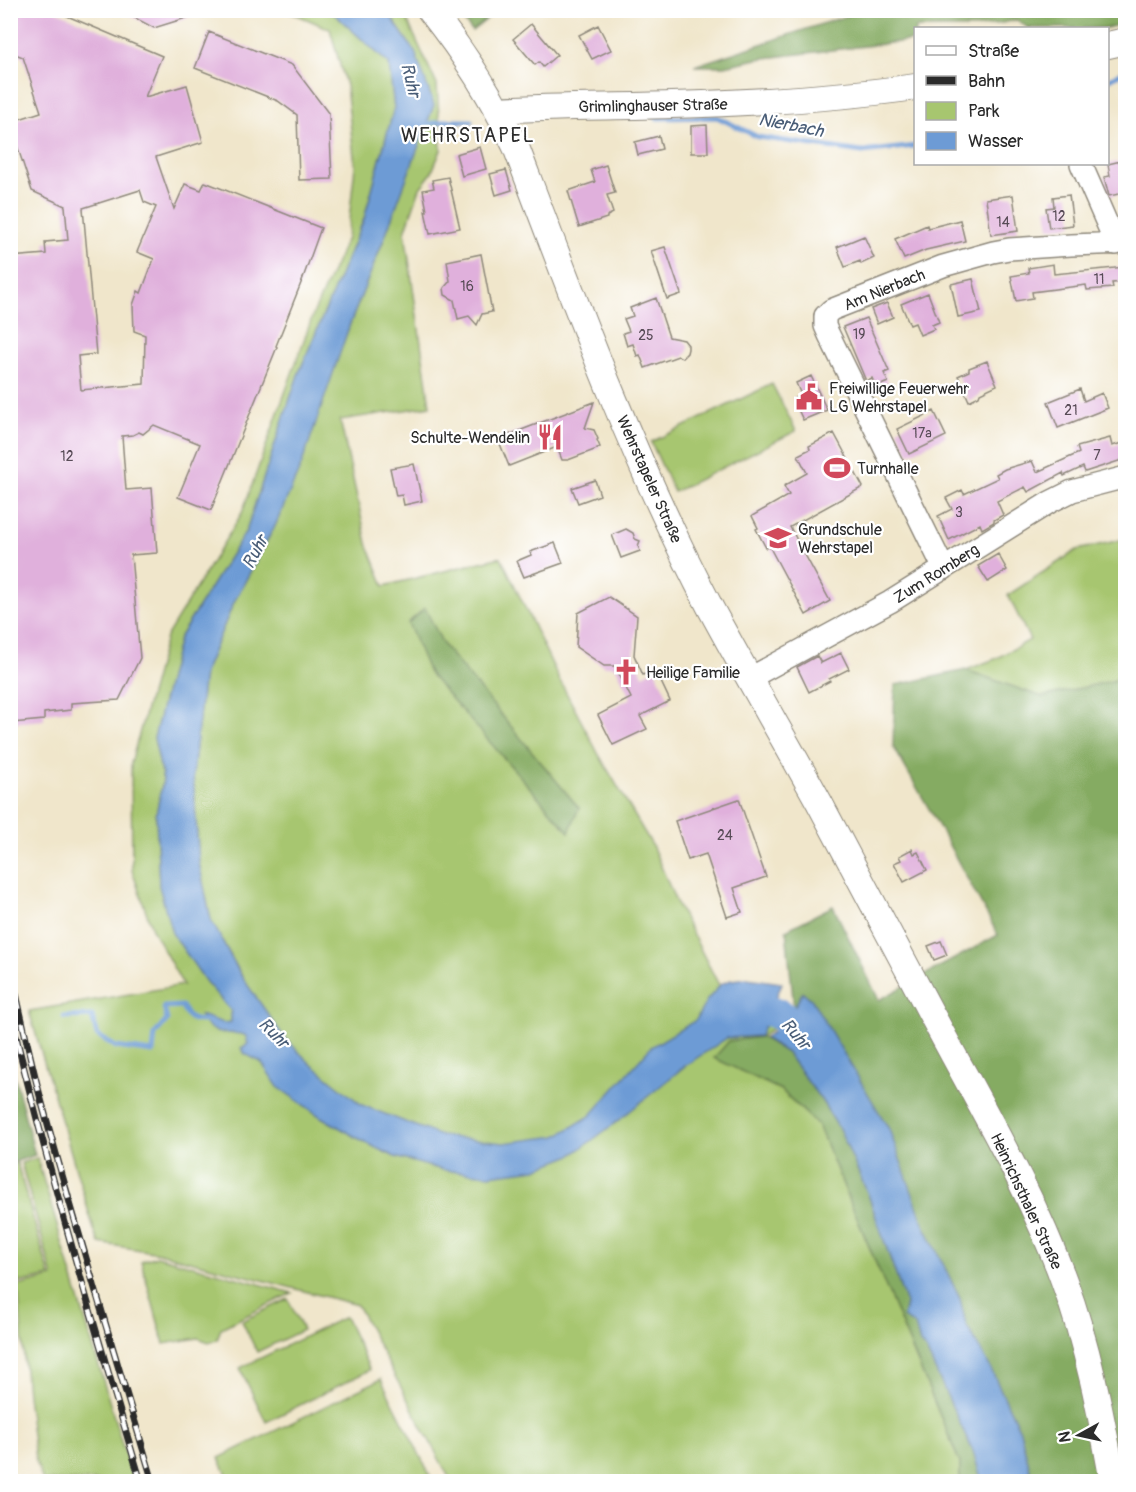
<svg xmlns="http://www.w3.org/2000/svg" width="1136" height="1492" viewBox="0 0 1136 1492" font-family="Pangolin,sans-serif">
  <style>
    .green { fill: #a7c66f; stroke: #69784d; stroke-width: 1.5 }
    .forest { fill: #85ab62; stroke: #586b46; stroke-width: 1.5 }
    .water { fill: #6d9bd5; stroke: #4c6380; stroke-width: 1.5 }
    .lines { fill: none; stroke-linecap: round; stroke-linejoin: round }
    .stream { stroke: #6d9bd5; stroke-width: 5 }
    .river { stroke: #6d9bd5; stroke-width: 32 }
    .building { fill: #e0b0dc; fill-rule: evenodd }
    .minor-casing { stroke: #8e887b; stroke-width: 24 }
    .major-casing { stroke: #8e887b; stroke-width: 28 }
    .minor { stroke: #fff; stroke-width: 21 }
    .major { stroke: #fff; stroke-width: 26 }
    .rail-casing { stroke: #2b2b2b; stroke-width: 7 }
    .rail { stroke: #fff; stroke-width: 4.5; stroke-dasharray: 14; stroke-linecap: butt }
    .labels { text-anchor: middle; stroke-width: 4.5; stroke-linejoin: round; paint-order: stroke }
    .number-label { font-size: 14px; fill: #584c57 }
    .street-label { font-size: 16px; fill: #2b2b2b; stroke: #fff }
    .poi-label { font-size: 16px; fill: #2b2b2b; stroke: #fff; text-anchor: start }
    .water-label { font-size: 18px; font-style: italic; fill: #495d77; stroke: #fff }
    .quarter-label { font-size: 20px; letter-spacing: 1.5px; fill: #2b2b2b; stroke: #fff }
  </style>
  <rect width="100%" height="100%" fill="#fff"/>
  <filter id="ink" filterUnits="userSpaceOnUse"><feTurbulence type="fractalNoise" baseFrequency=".0167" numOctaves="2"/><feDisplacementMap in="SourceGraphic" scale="12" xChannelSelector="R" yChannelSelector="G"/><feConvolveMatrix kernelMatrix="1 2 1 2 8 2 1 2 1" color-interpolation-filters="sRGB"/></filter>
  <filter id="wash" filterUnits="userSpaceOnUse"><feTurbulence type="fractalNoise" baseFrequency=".008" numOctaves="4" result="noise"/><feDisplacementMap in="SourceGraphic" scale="24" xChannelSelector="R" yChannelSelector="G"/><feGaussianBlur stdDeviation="1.35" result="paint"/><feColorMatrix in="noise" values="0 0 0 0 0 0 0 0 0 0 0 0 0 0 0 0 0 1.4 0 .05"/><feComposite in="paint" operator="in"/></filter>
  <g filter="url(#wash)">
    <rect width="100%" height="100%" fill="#f0e6cb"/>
    <path class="green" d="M288,11H331L389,64L394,108L364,219L298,375L246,531L179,638L154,738L163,780L156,814L159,885L242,976L211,920L199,863L193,774L204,673L234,602L276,524L350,324L384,239L415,52L387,11H403L437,85L441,150L431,174L420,188L405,232L430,406L340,420L367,543L384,586L501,557L559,679L599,755L652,845L677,904L735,1016L780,1023L761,1037L729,1041L715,1058L781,1090L818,1125L960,1463V1481H451L357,1305L159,1253L99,1243L94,1230L29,1011L183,985L152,929L132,870L131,763L166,637L242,513L314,312L347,238L355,166L346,86L330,29Z
      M772,384L796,431L674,492L651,442Z
      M1125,539V678L1042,697L966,670L995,659L1030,640L1008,595L1077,550Z
      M37,1158L133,1481H43L35,1459L27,1395L18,1286L53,1277L21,1163Z
      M17,1163L50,1276L18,1283L11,1239V1165Z
      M157,1256L292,1293L221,1328L217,1340L209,1342L198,1338L164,1344L141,1261Z
      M288,1299L303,1330L257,1352L242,1321Z
      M345,1317L370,1370L266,1422L240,1368Z
      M381,1379L433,1481H230L219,1458Z"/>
    <path class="forest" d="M456,11H489L492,15L472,31Z
      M861,11L1125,10L1126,23L1107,28H1028L1017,20L976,28H916L915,40L757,59L725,66H694Z
      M425,608L444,646L579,808L569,832L429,673L408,623Z
      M966,670L1042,697L1125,678V1481H1033L1020,1431L989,1365L966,1325L960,1299L924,1225L803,992L794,1008L786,930L833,906L879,1000L998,935L932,814L893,746L895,685Z
      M761,1037L787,1053L822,1101L840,1130L868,1194L906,1304L903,1318L915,1324L920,1343L926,1350L973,1451L982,1481H960V1463L818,1125L781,1090L714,1058L729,1041Z
      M10,1058L35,1155L11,1163H10Z"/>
    <path class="water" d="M331,11H387L415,52L434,105L384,239L350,324L301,466L276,524L234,602L204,673L193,774L199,863L211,920L242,977L284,1037L311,1064L362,1105L441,1136L503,1143L557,1136L590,1116L651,1047L696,1020L707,1000L721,984L731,980L747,978L782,983L760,1036L727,1038L685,1066L618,1121L572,1155L536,1169L489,1175L443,1170L395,1157L368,1144L321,1117L278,1087L261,1062L245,1054L241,1048L248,1044L246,1036C240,1032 234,1034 227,1033C213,1033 205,1026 200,1015L224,1023L231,1022V1011L206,982L172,933L159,886L156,814L163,780L154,738L179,638L246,531L298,375L364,219L394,108L389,64Z
      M803,992L812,1000L889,1129L924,1225L960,1299L966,1325L989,1365L1020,1431L1033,1481H982L973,1451L926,1350L920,1343L915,1325L903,1318L906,1304L868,1194L840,1130L822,1101L787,1053L764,1038L783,1025Z"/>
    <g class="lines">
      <path class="stream" d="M1108,80L1126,70
        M656,118L717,117L758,137L862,152L916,146
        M422,125L445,121H471
        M64,1017L92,1016L97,1035L116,1047L153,1052L155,1034L167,1020L164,1007L182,1006C188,1021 193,1021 208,1021"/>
      <path class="river" d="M730,1019C772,995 790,1020 814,1052"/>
    </g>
    <g id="blocks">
      <path class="building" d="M10,10H53L162,56L145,97L187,85L203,142L156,157L174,209L185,184L201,190L205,182L321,228L303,278L276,346L277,347L211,510L178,497L200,444L154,425L143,434L139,432L133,435L122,436L126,490L152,488L157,553L131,555L140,658L119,700L71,703V710L44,713V720L12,723L10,704V257L46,254L45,242L68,240L65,206L32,191L10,124V122L41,112L23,57L10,52ZM140,190L144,202L156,207L137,252L154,259L141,293L138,291L133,305L134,331L145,335L144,384L81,390L78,356L96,354L83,208Z
        M120,10H199V14L154,28Z
        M531,24L557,55L543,67L539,62L535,65L513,39Z
        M598,25L611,50L592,59L579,35Z
        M209,32L292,65L329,114L332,179L299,180L297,115L278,101L195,68Z
        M707,125L708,153H691V126Z
        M659,136L662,149L638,155L635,142Z
        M480,147L486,169L462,176L456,154Z
        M1125,160V193L1109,196L1104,177L1110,176L1108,164Z
        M606,165L615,193L607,195L613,213L607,216V218L579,227L568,191L595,182L591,170Z
        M506,170L512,190L496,195L490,174Z
        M448,177L460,228L430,234L425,211H427L423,190L434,188L432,180Z
        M1013,195L1018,231L991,235L986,199Z
        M1069,195L1073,225L1049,228L1046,208L1054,207L1053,197Z
        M960,220L965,241L926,250L904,259L895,239L927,225L928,228Z
        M864,236L874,258L861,264L860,261L845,267L837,247Z
        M665,247L681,294L667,299L651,251Z
        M481,254L492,312L482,314L477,325L469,316L458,319L454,300L445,295L444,288L450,281L447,261Z
        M1053,264L1054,274L1125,267V282L1112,283L1113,288L1087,290L1086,285L1032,292L1033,298L1016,301L1011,276L1029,273L1028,268Z
        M973,279L981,312L958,317L951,284Z
        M928,293L939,322L932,325L934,329L920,335L915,323L910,325L901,304Z
        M656,298L669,337L684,340L688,345V349L687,353L682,358L678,356L645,368L640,355L637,356L633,344L627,346L623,333L629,331L624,319L633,316L630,308Z
        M887,303L893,317L877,324L871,309Z
        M866,318L889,371L884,373L888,382L876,387L872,378L866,381L843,327Z
        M987,361L997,385L980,393L979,396L969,401L958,376L969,371V368Z
        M811,376L827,410L803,420L793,399L801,395L796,383Z
        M1080,389L1084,401L1102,393L1108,408L1058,428L1048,402Z
        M594,402L585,428L594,430L598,439L597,440L600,447L597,448V449L568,460H562L557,447L509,466L498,439Z
        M934,411L946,436L909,454L897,429Z
        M834,433L863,487L790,527L830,601L806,615L769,546L766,548L756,529L758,528L752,516L789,495L784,486L807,473L798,455L810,449L809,446Z
        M1110,438L1112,446L1122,443L1125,454V459L1085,472L1083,467L1064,476L1063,473L1028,492L1025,487L997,501L1003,515L994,520V522L982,529L980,524L949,540L938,516L952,509L946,498L962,490L964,494L998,478L996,474L1005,469L1032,461L1037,472L1079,453L1077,447Z
        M414,464L422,501L404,505L402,495L396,496L390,468Z
        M595,480L600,495L578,503L572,488Z
        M626,529L633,533L635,539L640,541L638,546L640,551L621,558L612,535Z
        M555,543L563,563L524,577L517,561L531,555L530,552Z
        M998,554L1007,570L988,582L978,566Z
        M609,597L637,616L634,655L643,675L655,669L670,701L640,716L647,729L613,745L598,715L631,698L615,666H604L576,647L578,613Z
        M841,653L849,669L829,679L830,681L809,692L797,667L817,656L821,663Z
        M739,799L766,877L734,888L742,912L727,917L706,854L688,860L675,821Z
        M912,849L914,854L918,852L927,870L904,882L894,863L901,860L899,856Z
        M941,941L947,955L934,960L928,946Z"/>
    </g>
  </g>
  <g filter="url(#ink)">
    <use href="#blocks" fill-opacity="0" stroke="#8e887b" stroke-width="1.5"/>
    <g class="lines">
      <g class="minor-casing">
        <path id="minor" d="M1081,164L1116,244
          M944,569L829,335L825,326V316L831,310L943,266L993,252L1009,249L1071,245L1126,243
          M750,678L890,602L1050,502L1072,491L1126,477"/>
      </g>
      <g class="major-casing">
        <path id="major" d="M430,10C465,54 492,96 516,147C575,303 633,461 711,609C746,674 783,737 819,802C860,878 899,954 940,1030C984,1112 1032,1193 1064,1281C1088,1346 1101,1414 1113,1482
          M1108,45L1126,41
          M498,110C555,106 613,107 671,105C752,103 835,98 916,87"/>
      </g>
      <use href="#minor" class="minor"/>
      <use href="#major" class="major"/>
      <g class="rail-casing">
        <path id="rail" d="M10,968C20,1009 28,1051 39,1092C74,1223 114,1352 153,1482
          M10,1012C48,1170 94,1326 141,1482"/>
      </g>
      <use href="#rail" class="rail"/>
    </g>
  </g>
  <defs>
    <g id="civic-bare" transform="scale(2.07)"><path d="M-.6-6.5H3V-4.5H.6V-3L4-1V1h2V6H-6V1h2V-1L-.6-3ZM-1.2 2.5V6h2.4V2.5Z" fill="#d1495b" stroke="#fff" stroke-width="2.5" paint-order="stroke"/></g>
    <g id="restaurant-bare" transform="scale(2.07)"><path d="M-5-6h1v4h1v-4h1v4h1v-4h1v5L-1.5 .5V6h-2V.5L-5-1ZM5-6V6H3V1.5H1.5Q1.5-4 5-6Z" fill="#d1495b" stroke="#fff" stroke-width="2.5" paint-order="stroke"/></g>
    <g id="stadium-bare" transform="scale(2.07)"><path d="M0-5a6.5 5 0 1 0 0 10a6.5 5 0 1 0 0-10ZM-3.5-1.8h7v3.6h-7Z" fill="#d1495b" stroke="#fff" stroke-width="2.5" paint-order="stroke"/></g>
    <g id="school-bare" transform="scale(2.07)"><path d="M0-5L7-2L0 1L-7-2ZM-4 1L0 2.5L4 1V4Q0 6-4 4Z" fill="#d1495b" stroke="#fff" stroke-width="2.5" paint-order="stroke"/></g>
    <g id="church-bare" transform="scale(2.07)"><path d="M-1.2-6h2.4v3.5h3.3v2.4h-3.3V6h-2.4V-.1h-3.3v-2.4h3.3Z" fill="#d1495b" stroke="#fff" stroke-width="2.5" paint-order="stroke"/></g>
  </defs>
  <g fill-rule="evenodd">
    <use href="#civic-bare" x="809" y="397"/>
    <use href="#restaurant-bare" x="550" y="437"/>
    <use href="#stadium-bare" x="837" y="468"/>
    <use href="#school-bare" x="778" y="538"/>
    <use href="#church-bare" x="626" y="672"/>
  </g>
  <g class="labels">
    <g class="number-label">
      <text x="1059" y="221">12</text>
      <text x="1003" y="227">14</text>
      <text x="1099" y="284">11</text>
      <text x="467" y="291">16</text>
      <text x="859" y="339">19</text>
      <text x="646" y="340">25</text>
      <text x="1071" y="415">21</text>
      <text x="922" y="438">17a</text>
      <text x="1097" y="460">7</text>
      <text x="67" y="461">12</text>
      <text x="959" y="517">3</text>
      <text x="725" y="840">24</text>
    </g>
    <g class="street-label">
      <text transform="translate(653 105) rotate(-1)" y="6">Grimlinghauser Straße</text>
      <text transform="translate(884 289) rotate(-22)" y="6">Am Nierbach</text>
      <text transform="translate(650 479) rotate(66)" y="6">Wehrstapeler Straße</text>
      <text transform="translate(936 573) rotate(-32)" y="6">Zum Romberg</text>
      <text transform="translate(1027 1201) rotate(65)" y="6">Heinrichsthaler Straße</text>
    </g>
    <g class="poi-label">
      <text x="829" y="394">Freiwillige Feuerwehr<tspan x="829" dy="18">LG Wehrstapel</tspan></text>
      <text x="530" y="443" text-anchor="end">Schulte-Wendelin</text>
      <text x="857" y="474">Turnhalle</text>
      <text x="798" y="535">Grundschule<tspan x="798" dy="18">Wehrstapel</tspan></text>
      <text x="646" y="678">Heilige Familie</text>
    </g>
    <g class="water-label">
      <text transform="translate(411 80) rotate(76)" y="6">Ruhr</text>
      <text transform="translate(791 125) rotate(11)" y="6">Nierbach</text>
      <text transform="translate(255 552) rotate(-62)" y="6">Ruhr</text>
      <text transform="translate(274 1033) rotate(45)" y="6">Ruhr</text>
      <text transform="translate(796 1034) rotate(49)" y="6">Ruhr</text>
    </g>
    <g class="quarter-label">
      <text x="468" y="142">WEHRSTAPEL</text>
    </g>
  </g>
  <rect width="1136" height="1492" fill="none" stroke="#fff" stroke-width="36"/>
  <rect x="914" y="27" width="195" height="138" fill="#ffffff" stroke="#aaaaaa" stroke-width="1.5"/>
  <rect x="926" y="46" width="30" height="9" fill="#ffffff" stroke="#aaaaaa" stroke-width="1.5"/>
  <text x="968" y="57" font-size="18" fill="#2b2b2b">Straße</text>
  <rect x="926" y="76" width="30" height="9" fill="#2b2b2b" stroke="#aaaaaa" stroke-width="1.5"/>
  <text x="968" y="87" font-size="18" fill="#2b2b2b">Bahn</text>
  <rect x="926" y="102" width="30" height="18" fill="#a7c66f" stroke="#aaaaaa" stroke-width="1.5"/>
  <text x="968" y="117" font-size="18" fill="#2b2b2b">Park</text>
  <rect x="926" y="132" width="30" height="18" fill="#6d9bd5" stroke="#aaaaaa" stroke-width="1.5"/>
  <text x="968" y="147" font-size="18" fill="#2b2b2b">Wasser</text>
  <g transform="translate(1079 1435) rotate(262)" stroke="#ffffff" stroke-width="4.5" paint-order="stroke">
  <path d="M0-4.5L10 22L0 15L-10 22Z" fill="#2b2b2b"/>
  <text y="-9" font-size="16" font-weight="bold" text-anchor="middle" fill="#2b2b2b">N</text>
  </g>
</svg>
